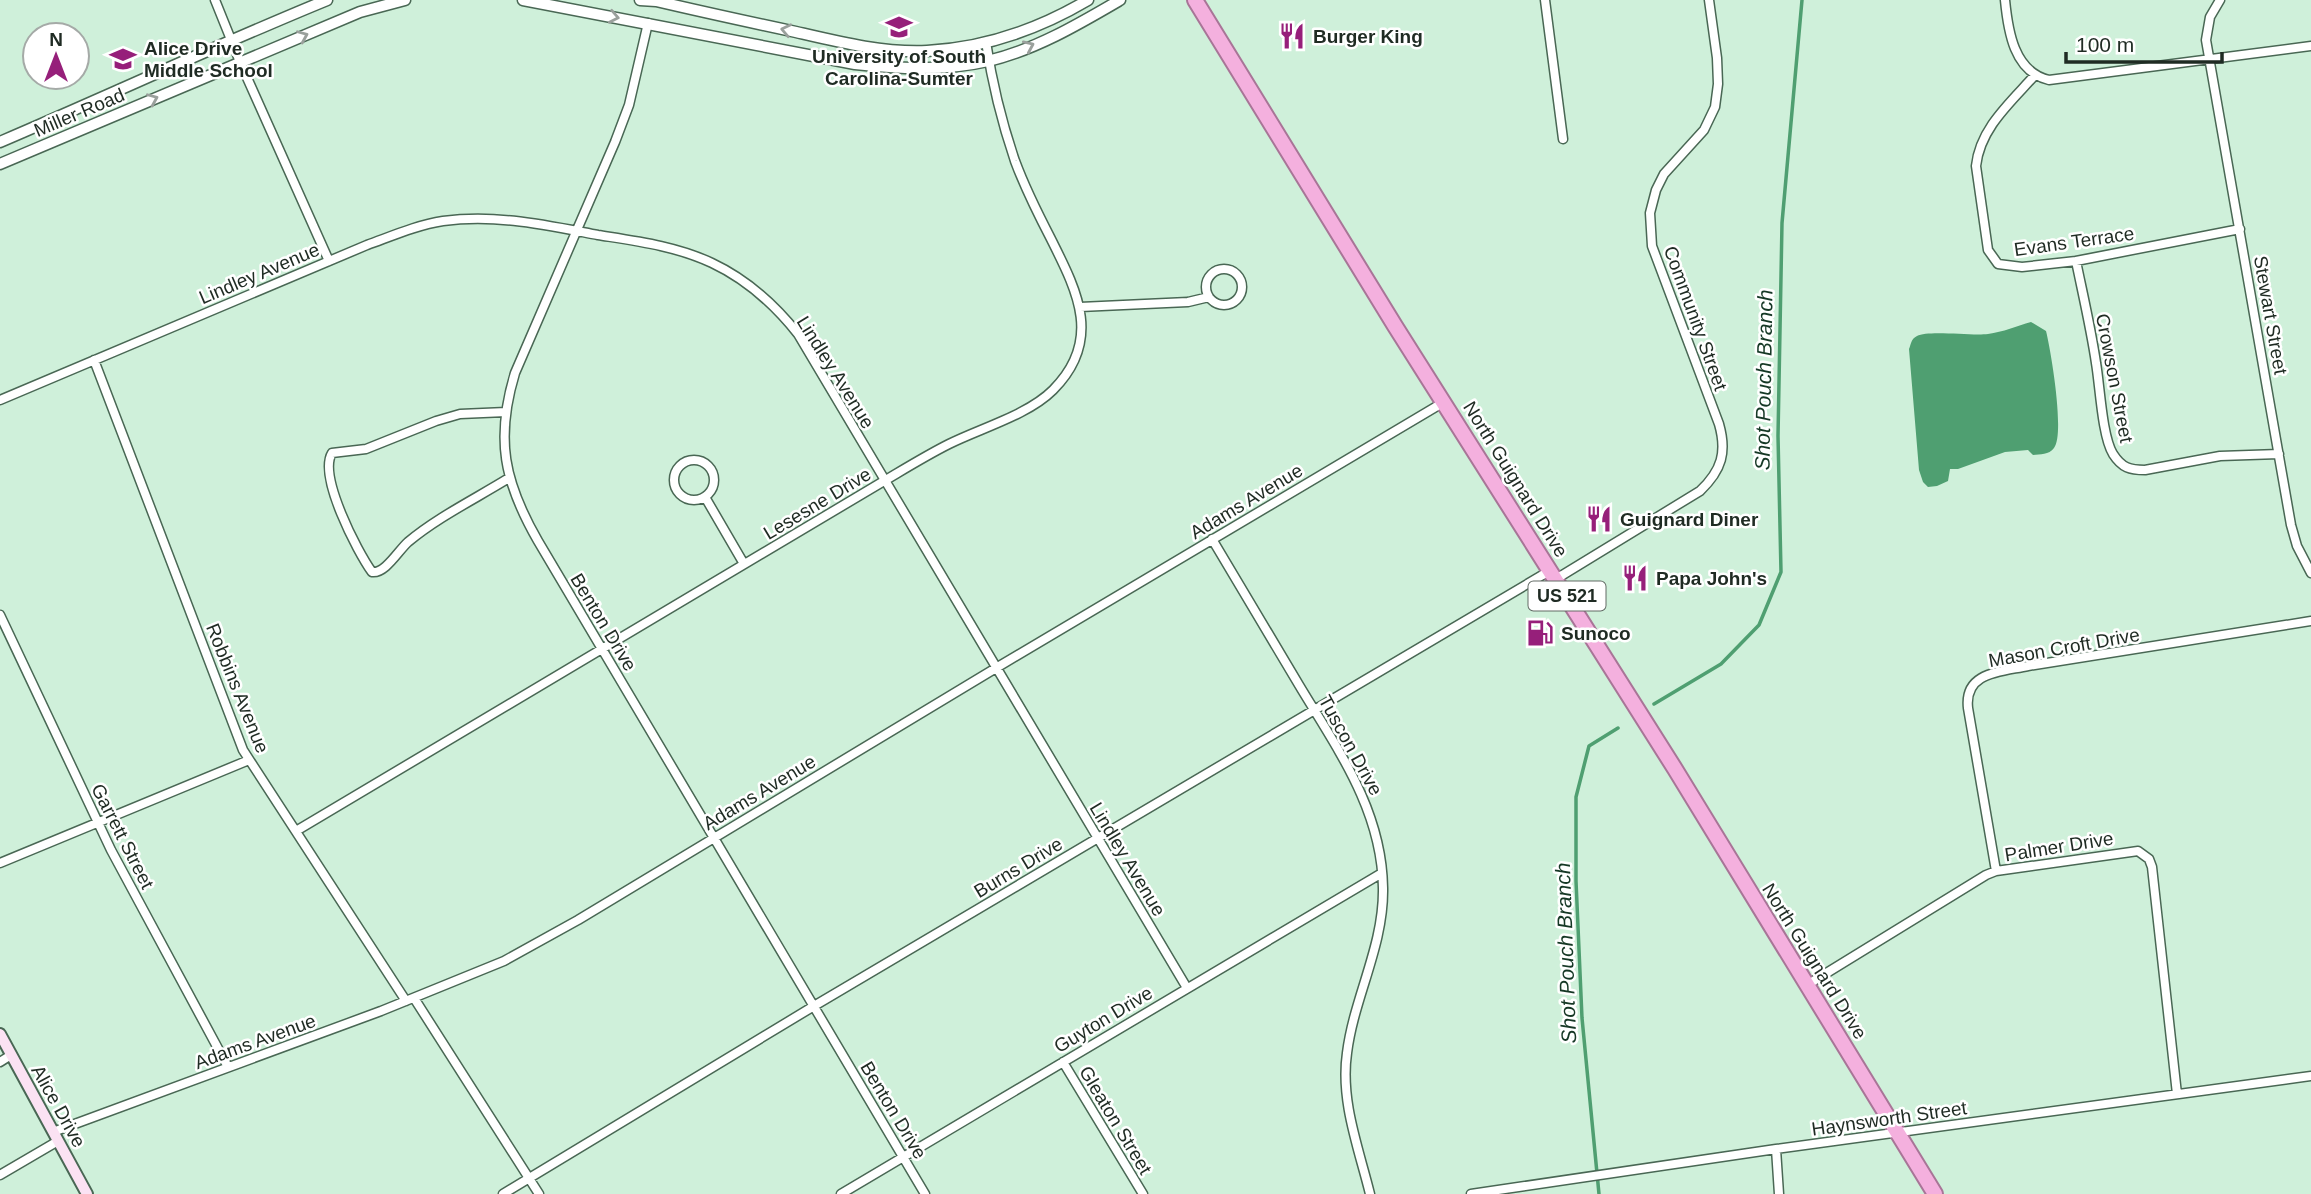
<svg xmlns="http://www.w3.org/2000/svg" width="2311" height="1194" viewBox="0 0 2311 1194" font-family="Helvetica,sans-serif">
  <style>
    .water { fill: #4f9f71 }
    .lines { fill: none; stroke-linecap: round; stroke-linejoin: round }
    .stream { stroke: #4f9f71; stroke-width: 3.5 }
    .minor-casing { stroke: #496754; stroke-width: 11 }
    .tertiary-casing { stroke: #496754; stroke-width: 13 }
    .secondary-casing { stroke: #496754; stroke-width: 14 }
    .trunk-casing { stroke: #a87597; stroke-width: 18 }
    .minor { stroke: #fff; stroke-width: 8 }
    .tertiary { stroke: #fff; stroke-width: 10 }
    .secondary { stroke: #fbe2f3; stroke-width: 10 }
    .trunk { stroke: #f4b0de; stroke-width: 14 }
    .oneway { stroke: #9aa09c }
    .labels { text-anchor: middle; stroke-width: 5; stroke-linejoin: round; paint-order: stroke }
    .shield { fill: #fff; stroke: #626b65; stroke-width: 2 }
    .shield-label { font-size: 18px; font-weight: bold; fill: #1f2b23 }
    .poi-label { font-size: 19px; font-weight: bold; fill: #1f2b23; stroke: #fff; text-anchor: start }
    .street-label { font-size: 19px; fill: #1f2b23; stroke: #fff }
    .water-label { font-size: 21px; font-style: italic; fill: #153825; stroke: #fff }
  </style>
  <rect width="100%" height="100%" fill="#cff0da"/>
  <path class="water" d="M2031,322L2046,331C2051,351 2065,434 2054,448C2049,455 2040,454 2033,455L2028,450L2005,452L1958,469H1950L1948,481L1937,486L1928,487L1923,482L1919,470L1909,349C1911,344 1911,339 1917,336C1928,330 1971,336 1988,334C2003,332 2017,326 2031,322Z"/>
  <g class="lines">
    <path class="stream" d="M1654,704L1721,664L1759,625L1781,572L1778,436L1782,223L1802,0
      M1599,1194L1582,1018L1576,881V797L1589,746L1618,728"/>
    <g class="minor-casing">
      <path id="minor" d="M215,0L240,62L329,261
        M1545,0L1563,139
        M2005,0C2008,31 2014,72 2049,80L2311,46
        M2220,0L2210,17L2206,40L2291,525L2297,546L2311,573
        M648,23L629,105L615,142L515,373C495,439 504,482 538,541L925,1194
        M2035,75C2011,102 1980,128 1976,166L1988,250L1998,264L2022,267L2076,261L2240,229
        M2076,261C2083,295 2091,329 2096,363C2100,386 2102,436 2113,454C2122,468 2130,470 2145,470L2220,456L2279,454
        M1206 287a18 18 0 1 1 36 0a18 18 0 1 1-36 0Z
        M1080,307L1188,302L1209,297
        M94,360L243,750L406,1001
        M0,400L367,245C392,236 417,225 443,221C497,214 545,225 598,235C636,241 676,246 712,263C746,279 775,305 798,334L1187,988
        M506,412L460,414L436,421L366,449L332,453C318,476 357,551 372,572C385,574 398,551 408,542C438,517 475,499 509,478
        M674 480a20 20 0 1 1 40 0a20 20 0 1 1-40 0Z
        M705,497L744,564
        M1212,539C1241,588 1270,636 1299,685C1338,750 1382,810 1383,888C1384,946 1354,997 1347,1053C1340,1101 1359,1149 1370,1194
        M1556,579L1700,491C1722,470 1727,452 1719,424L1652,246L1650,213L1656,190L1664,174L1704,130L1715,107L1718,84L1717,58L1709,0
        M0,615L111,850L228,1067
        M296,831L884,481C906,468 927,455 949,444C981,428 1028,415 1053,390C1103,340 1077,291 1051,239C1038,214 1025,188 1015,161C1002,123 992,82 986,42
        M0,863L249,760
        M1996,871L1968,708C1964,672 2000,672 2028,666L2311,621
        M1807,985L1986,875L1996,871L2138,851L2149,859L2152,867L2177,1094
        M414,998L539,1194
        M0,1062L11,1055
        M1063,1062L1143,1194
        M53,1132L381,1011L504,961L578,920L996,668L1444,402
        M1776,1149L1779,1194
        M0,1175L58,1141
        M503,1194L814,1006L1551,570
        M841,1194L1382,873
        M1471,1194L1776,1149L2311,1076"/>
    </g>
    <g class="tertiary-casing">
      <path id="tertiary" d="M523,0L855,64C899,69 944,71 988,61C1035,50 1079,24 1120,0
        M640,0L656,1C703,12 749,22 796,32C839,42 883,53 927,51C985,48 1039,29 1088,0
        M0,142C110,95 217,45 327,0
        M0,164L360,12L405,0"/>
    </g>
    <g class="secondary-casing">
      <path id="secondary" d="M0,1034L87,1194"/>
    </g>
    <g class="trunk-casing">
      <path id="trunk" d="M1195,0L1395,326L1675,769L1935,1194"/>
    </g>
    <use href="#minor" class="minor"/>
    <use href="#tertiary" class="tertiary"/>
    <use href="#secondary" class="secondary"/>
    <use href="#trunk" class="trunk"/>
  </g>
  <defs><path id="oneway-chevron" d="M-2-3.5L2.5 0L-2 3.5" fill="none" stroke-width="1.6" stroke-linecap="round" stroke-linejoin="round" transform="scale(1.75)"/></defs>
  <g class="oneway">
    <use href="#oneway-chevron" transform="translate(614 17) rotate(11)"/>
    <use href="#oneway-chevron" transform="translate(786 30) rotate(-168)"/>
    <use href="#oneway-chevron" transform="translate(303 36) rotate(-23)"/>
    <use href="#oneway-chevron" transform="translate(1029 46) rotate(-24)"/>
    <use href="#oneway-chevron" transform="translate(153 99) rotate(-23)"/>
  </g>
  <defs>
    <g id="university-bare" transform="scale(2.1)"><path d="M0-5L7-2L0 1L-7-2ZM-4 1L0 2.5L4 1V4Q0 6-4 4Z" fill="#961f7a" stroke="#fff" stroke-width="2.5" paint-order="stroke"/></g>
    <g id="restaurant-bare" transform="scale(2.1)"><path d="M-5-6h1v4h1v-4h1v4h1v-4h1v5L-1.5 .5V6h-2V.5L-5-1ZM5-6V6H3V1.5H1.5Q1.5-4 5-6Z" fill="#961f7a" stroke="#fff" stroke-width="2.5" paint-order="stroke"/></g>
    <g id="school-bare" transform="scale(2.1)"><path d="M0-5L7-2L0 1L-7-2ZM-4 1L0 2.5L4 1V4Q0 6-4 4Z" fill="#961f7a" stroke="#fff" stroke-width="2.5" paint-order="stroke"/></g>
    <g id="fuel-bare" transform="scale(2.1)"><path d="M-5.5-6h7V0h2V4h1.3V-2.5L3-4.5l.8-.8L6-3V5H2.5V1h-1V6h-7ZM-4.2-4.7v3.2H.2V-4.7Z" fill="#961f7a" stroke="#fff" stroke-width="2.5" paint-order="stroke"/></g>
  </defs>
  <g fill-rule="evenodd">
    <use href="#university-bare" x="899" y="27"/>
    <use href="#restaurant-bare" x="1292" y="36"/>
    <use href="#school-bare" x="123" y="59"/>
    <use href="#restaurant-bare" x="1599" y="519"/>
    <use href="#restaurant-bare" x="1635" y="578"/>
    <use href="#fuel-bare" x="1540" y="633"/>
  </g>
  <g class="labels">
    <rect class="shield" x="1528.5" y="581.5" width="77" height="29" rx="5"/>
    <g class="shield-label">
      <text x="1567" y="602">US 521</text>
    </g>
    <g class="poi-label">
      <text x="1313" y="43">Burger King</text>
      <text x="144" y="55">Alice Drive<tspan x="144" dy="22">Middle School</tspan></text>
      <text x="899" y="63" text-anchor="middle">University of South<tspan x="899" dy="22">Carolina-Sumter</tspan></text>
      <text x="1620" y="526">Guignard Diner</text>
      <text x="1656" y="585">Papa John's</text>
      <text x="1561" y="640">Sunoco</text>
    </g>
    <g class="street-label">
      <text transform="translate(79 112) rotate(-23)" y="7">Miller Road</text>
      <text transform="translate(2074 241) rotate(-8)" y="7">Evans Terrace</text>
      <text transform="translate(259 273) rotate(-23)" y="7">Lindley Avenue</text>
      <text transform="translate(2271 315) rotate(80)" y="7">Stewart Street</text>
      <text transform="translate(1696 318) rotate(70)" y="7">Community Street</text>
      <text transform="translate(836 372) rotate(58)" y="7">Lindley Avenue</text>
      <text transform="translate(2115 378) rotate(79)" y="7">Crowson Street</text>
      <text transform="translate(1516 479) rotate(58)" y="7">North Guignard Drive</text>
      <text transform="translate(1246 501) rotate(-31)" y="7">Adams Avenue</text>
      <text transform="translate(817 503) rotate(-31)" y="7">Lesesne Drive</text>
      <text transform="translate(604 622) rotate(59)" y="7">Benton Drive</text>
      <text transform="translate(2064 647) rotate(-10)" y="7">Mason Croft Drive</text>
      <text transform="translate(238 688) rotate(68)" y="7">Robbins Avenue</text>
      <text transform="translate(1351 745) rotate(61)" y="7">Tuscon Drive</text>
      <text transform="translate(759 792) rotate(-31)" y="7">Adams Avenue</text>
      <text transform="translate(123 836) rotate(63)" y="7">Garrett Street</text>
      <text transform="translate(2059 846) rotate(-9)" y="7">Palmer Drive</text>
      <text transform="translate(1128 859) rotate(59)" y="7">Lindley Avenue</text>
      <text transform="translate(1018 867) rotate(-31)" y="7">Burns Drive</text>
      <text transform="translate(1815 961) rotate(58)" y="7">North Guignard Drive</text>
      <text transform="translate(1103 1019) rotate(-31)" y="7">Guyton Drive</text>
      <text transform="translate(255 1041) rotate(-20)" y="7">Adams Avenue</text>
      <text transform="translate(59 1106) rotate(61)" y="7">Alice Drive</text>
      <text transform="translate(894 1110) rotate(59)" y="7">Benton Drive</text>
      <text transform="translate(1889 1118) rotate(-8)" y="7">Haynsworth Street</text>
      <text transform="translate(1116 1120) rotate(59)" y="7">Gleaton Street</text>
    </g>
    <g class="water-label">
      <text transform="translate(1764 380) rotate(-89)" y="7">Shot Pouch Branch</text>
      <text transform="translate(1566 953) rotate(-92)" y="7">Shot Pouch Branch</text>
    </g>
  </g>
  <g transform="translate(56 56)"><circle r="33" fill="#ffffff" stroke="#a5aaa7" stroke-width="2"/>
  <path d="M0-5L12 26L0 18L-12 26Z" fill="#961f7a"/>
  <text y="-10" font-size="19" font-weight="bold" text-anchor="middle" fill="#1f2b23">N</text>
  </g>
  <path d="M2066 52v10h156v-10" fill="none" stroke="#1f2b23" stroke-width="3.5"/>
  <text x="2076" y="52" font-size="21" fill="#1f2b23" stroke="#ffffff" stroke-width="5" paint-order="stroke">100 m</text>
</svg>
